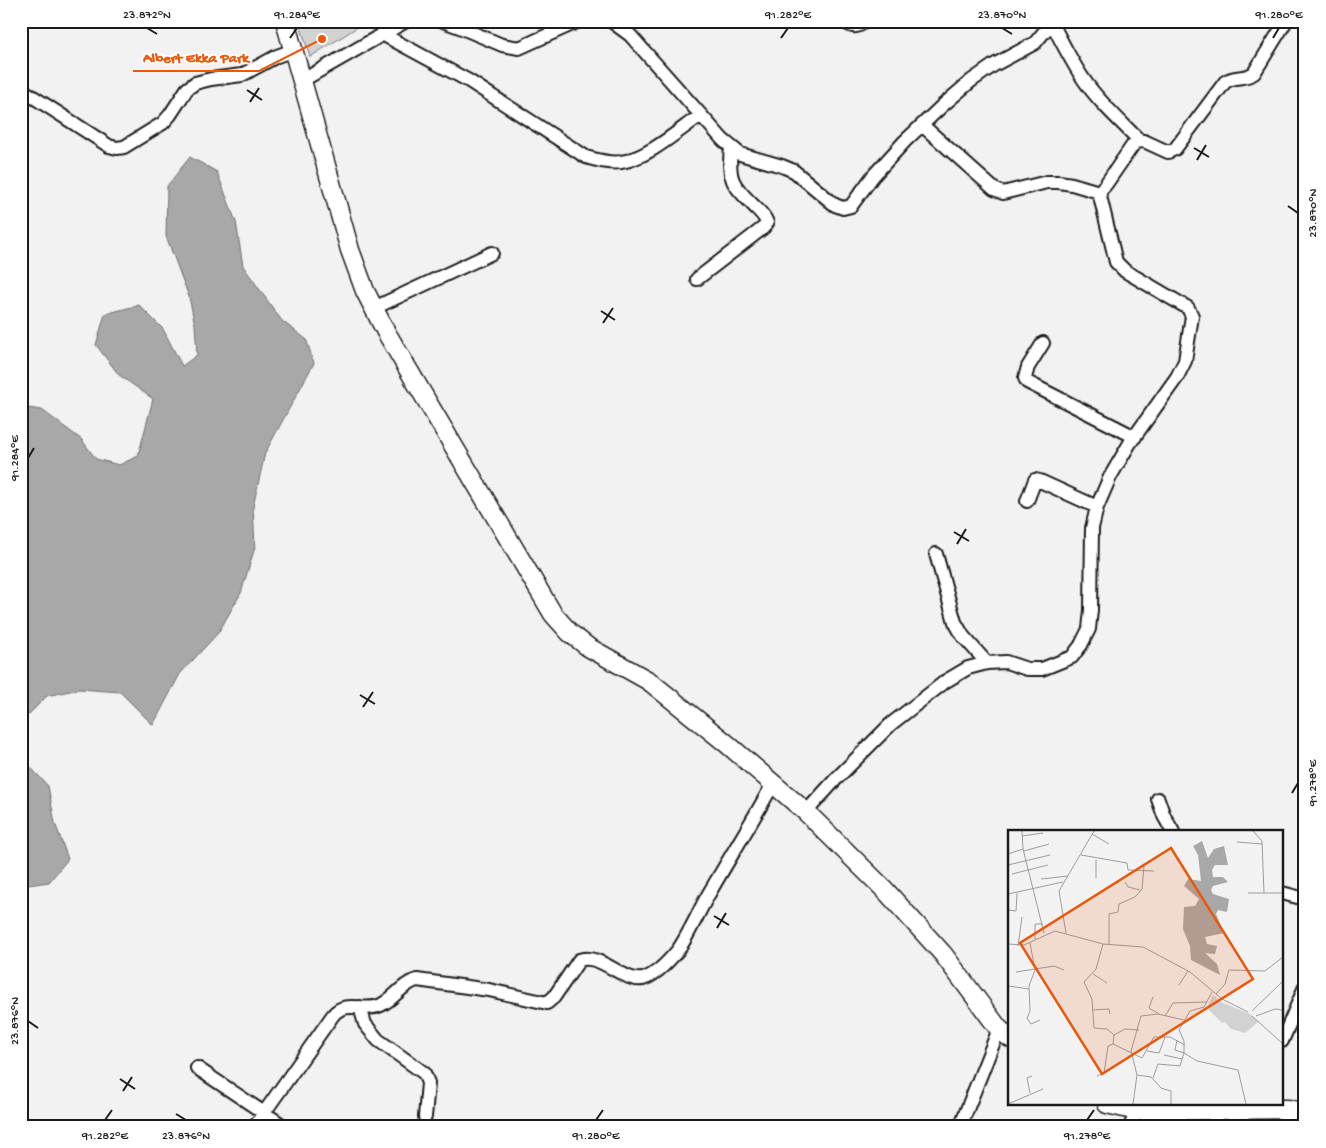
<svg xmlns="http://www.w3.org/2000/svg" width="1326" height="1148" viewBox="0 0 1326 1148" font-family="'Gochi Hand',sans-serif">
  <style>
    .green { fill: #d2d2d2; stroke: #777 }
    .water { fill: #a8a8a8; stroke: #707070 }
    .lines { fill: none; stroke-linecap: round; stroke-linejoin: round }
    .street-casing { stroke: #1c1c1c; stroke-width: 16 }
    .secondary-casing { stroke: #1c1c1c; stroke-width: 21 }
    .street { stroke: #fff; stroke-width: 12 }
    .secondary { stroke: #fff; stroke-width: 18 }
    .ticks { fill: none; stroke: #1c1c1c; stroke-width: 2 }
    .inset-road { fill: none; stroke: #9c9c9c; stroke-width: 1 }
    .view { fill: #e8590c; fill-opacity: 0.15; stroke: #e8590c; stroke-width: 2.5 }
    .inset-edge { fill: none; stroke: #1c1c1c; stroke-width: 2.5 }
    .leader { fill: none; stroke: #e8590c; stroke-width: 2 }
    .callout-dot { fill: #e8590c; stroke: #fff; stroke-width: 2 }
    .callout-label { font-size: 15px; text-anchor: middle; font-weight: bold; fill: #e8590c; stroke: #fff; stroke-width: 4; stroke-linejoin: round; paint-order: stroke }
    .neatline { fill: none; stroke: #1c1c1c; stroke-width: 2 }
    .ticks-label { font-size: 12px; text-anchor: middle; fill: #1c1c1c }
  </style>
  <rect width="100%" height="100%" fill="#f2f2f2"/>
  <filter id="ink" filterUnits="userSpaceOnUse"><feTurbulence type="fractalNoise" baseFrequency=".02" numOctaves="2"/><feDisplacementMap in="SourceGraphic" scale="10" xChannelSelector="R" yChannelSelector="G"/><feConvolveMatrix kernelMatrix="1 2 1 2 8 2 1 2 1" color-interpolation-filters="sRGB"/></filter>
  <g filter="url(#ink)">
    <path class="green" d="M299,21H367L310,57Z"/>
    <path class="water" d="M190,157L217,172L236,222L243,266L282,321L306,339L314,363L265,453L253,507L255,547L241,593L218,633L180,674L153,725L120,692L79,689L47,696L24,719L22,758L48,786L55,823L68,859L49,882L21,886V407L42,410L82,440L96,459L119,465L138,456L153,399L119,375L96,345L105,314L139,305L163,329L182,366L197,355L195,325L189,297L166,236L167,186Z"/>
    <g class="lines">
      <g class="street-casing">
        <path id="street" d="M443,21L457,26L502,45L519,48L579,21
          M611,21L630,35L723,140L740,154L782,166L794,171L835,205L843,208L851,206L873,176L905,141L942,106L971,81L994,65L1035,43L1053,21
          M844,21C852,28 857,28 866,21
          M1051,21C1061,41 1071,61 1084,80C1099,102 1120,121 1139,140
          M382,34L469,81L586,157C597,160 610,164 621,162C648,158 679,130 701,115
          M303,80L406,21
          M21,89L109,146L117,148L124,147L163,123L170,115L187,89L195,83L211,79L242,75L277,56L294,50
          M922,125L994,189L1003,193L1047,182H1059L1072,184L1099,192L1106,184L1135,142L1144,141L1168,152L1175,149L1225,82C1235,75 1244,80 1254,73L1286,21
          M697,279L763,228L767,223C765,216 760,212 755,207C731,183 728,180 731,147
          M374,308L492,253
          M1043,343L1028,367L1025,378L1027,382L1135,437
          M1027,501L1035,480L1040,481L1097,507
          M936,554L955,622L963,636L987,663
          M1158,799L1164,816L1173,832
          M806,812L836,779L891,724L946,681L968,668L987,663L1006,662L1027,669H1042L1072,657L1081,645L1089,629L1091,610L1092,528L1097,507L1110,477L1130,443L1177,377L1185,361L1192,316L1188,308L1125,271L1116,262L1099,192
          M1282,893L1305,899
          M360,1007L365,1024L378,1040L424,1073L428,1083L425,1117
          M1282,1041L1305,987
          M197,1068L285,1127
          M254,1127L333,1015C346,999 365,1013 381,1005C395,998 402,984 417,980L489,990L547,1003L554,997L579,960C600,952 624,983 643,979C656,975 669,961 678,950C690,933 700,908 711,890C732,854 753,820 773,784
          M960,1127L999,1029
          M1130,1127L1137,1111
          M1213,1127L1218,1110
          M1286,1127L1288,1109"/>
      </g>
      <g class="secondary-casing">
        <path id="secondary" d="M285,21L350,250L365,291L386,332L553,614L570,633L588,647L649,681L726,743L806,812L885,890L943,954L999,1029L1010,1038
          M1107,1104L1137,1111L1288,1109L1305,1113"/>
      </g>
      <use href="#street" class="street"/>
      <use href="#secondary" class="secondary"/>
    </g>
  </g>
  <path class="ticks" d="M147,28L157,34M1002,28L1012,34M290,38L297,28M781,38L788,28M1273,38L1279,28M247,90L262,100M250,102L259,88M1194,148L1209,157M1197,160L1206,145M1288,206L1298,213M601,311L615,320M603,323L613,308M28,458L34,448M954,532L969,541M957,544L966,529M360,695L375,704M363,707L373,692M1292,793L1298,783M714,916L729,925M717,928L726,913M28,1021L38,1028M120,1079L135,1089M123,1091L132,1077M176,1114L186,1120M105,1120L112,1110M596,1120L603,1110M1087,1120L1094,1110"/>
  <g transform="translate(1008 830)">
    <rect width="275" height="275" fill="#f2f2f2"/>
    <path d="M205,165L215,173L242,184L250,192L237,203L223,199L217,192L214,193L199,178Z" fill="#d2d2d2"/>
    <path d="M194,11L200,28L206,19L216,16L220,35H207L204,40L205,47H215L220,52L205,56L203,60L205,64L221,69L219,82L210,80L208,84L216,103L197,107L199,114L209,116L207,124L197,123L209,134L212,145L183,130L182,116L175,99L176,77L187,76L191,69L176,56L180,49L193,51L190,25L185,16Z" fill="#a8a8a8"/>
    <path class="inset-road" d="M14,1L15,19L36,103M245,1L254,11L256,63M84,4L101,14M14,6L35,3M229,12L254,14M16,21L41,14M0,24L15,19M73,25L119,33L120,40L146,41M88,30V48M0,35L42,25M4,44L40,35M33,49L60,46M117,52L120,57L132,60M240,63H275M0,64L55,52M0,80L8,81L9,63M58,103L51,61L86,1M27,109V94H35M22,113L27,140L21,156L22,181L19,188L23,194L32,190M0,114L16,115L47,101L95,114L135,117L182,142L214,169L240,182M95,114L88,139L76,152L84,169L86,198L99,199L106,205M101,115V84L110,82L111,74L127,67L134,59L136,36M10,116L14,87M8,142L46,136L56,140M85,144L99,153M171,155L180,141M1,156L21,159M204,162L196,177L182,181L171,200L176,211V223L189,231L230,240L238,274M208,164L217,154L221,140L257,141L275,127M145,167L141,178L151,184M84,180L101,179L102,184M244,181L275,151M157,186L165,173L199,172M244,186L275,214M248,186L267,179L275,180M105,214L134,228L146,207H162L177,215M139,221L151,223L157,207M156,225L174,229M129,245L143,247L153,258L163,261V274M89,246L96,243L100,216L105,214L106,205L117,199L131,200M145,248L150,234L172,236L176,223L167,220L169,210M22,263L19,248L24,246M0,274L35,259M125,274L129,245L123,221L133,186L150,184L176,190"/>
    <path class="view" d="M163,18L245,149L94,244L12,113Z"/>
    <rect width="275" height="275" class="inset-edge"/>
  </g>
  <path class="leader" d="M322 39L259 71H133"/>
  <circle class="callout-dot" cx="322" cy="39" r="5"/>
  <g class="callout-label">
    <text x="196" y="62">Albert Ekka Park</text>
  </g>
  <rect width="1326" height="1148" fill="none" stroke="#fff" stroke-width="55"/>
  <rect x="28" y="28" width="1270" height="1092" class="neatline"/>
  <g class="ticks-label">
    <text x="147" y="18">23.872°N</text>
    <text x="297" y="18">91.284°E</text>
    <text x="788" y="18">91.282°E</text>
    <text x="1002" y="18">23.870°N</text>
    <text x="1279" y="18">91.280°E</text>
    <text transform="translate(1312 213) rotate(-90)" y="4">23.870°N</text>
    <text transform="translate(14 458) rotate(-90)" y="4">91.284°E</text>
    <text transform="translate(1312 783) rotate(-90)" y="4">91.278°E</text>
    <text transform="translate(14 1021) rotate(-90)" y="4">23.876°N</text>
    <text x="105" y="1139">91.282°E</text>
    <text x="186" y="1139">23.876°N</text>
    <text x="596" y="1139">91.280°E</text>
    <text x="1087" y="1139">91.278°E</text>
  </g>
</svg>
